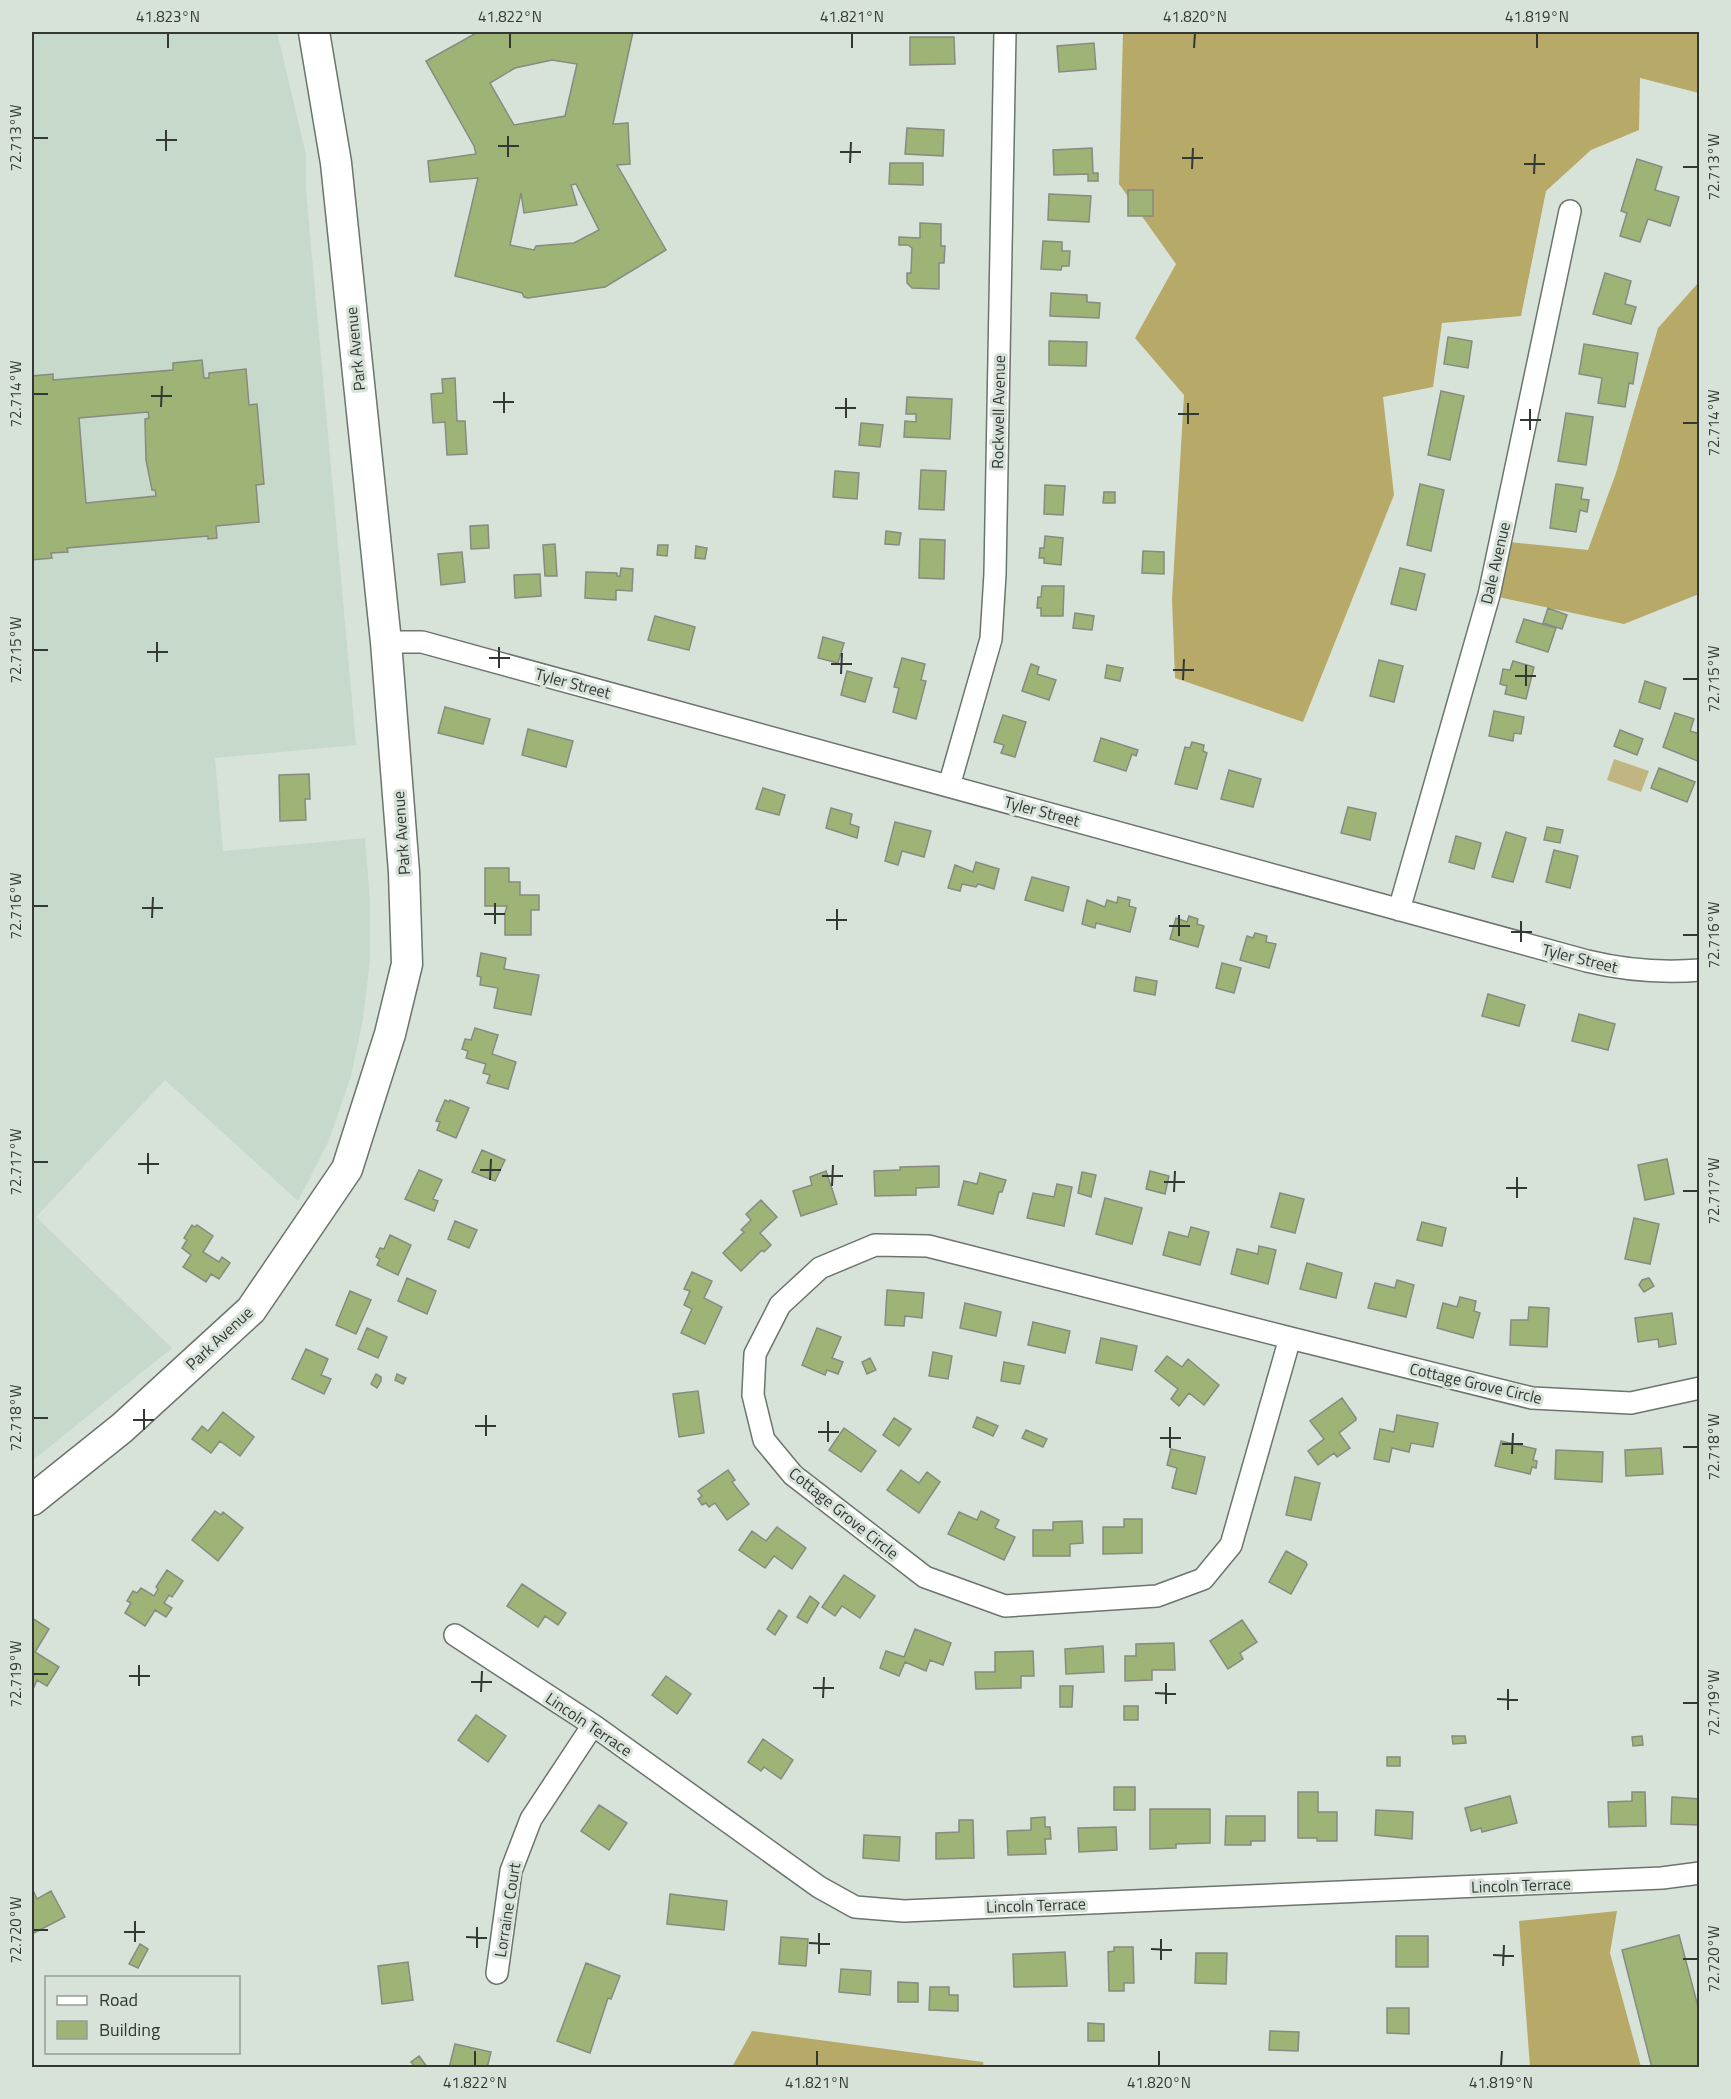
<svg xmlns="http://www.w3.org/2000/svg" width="1731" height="2099" viewBox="0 0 1731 2099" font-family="'Titillium Web',sans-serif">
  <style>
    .built { fill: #c7d9ca }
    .green { fill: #c1b682 }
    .forest { fill: #b7a968 }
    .building { fill: #9eb376; stroke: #878b80; stroke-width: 1.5; fill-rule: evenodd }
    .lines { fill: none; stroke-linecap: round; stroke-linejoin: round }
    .street-casing { stroke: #6a756c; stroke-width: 24 }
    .secondary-casing { stroke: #6a756c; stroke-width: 33 }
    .street { stroke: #fff; stroke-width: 21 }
    .secondary { stroke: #fff; stroke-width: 30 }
    .ticks { fill: none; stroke: #333834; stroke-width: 2 }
    .labels { text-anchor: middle; stroke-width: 6; stroke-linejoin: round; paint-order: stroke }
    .street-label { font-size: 16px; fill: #333834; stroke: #d7e2d9 }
    .neatline { fill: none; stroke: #333834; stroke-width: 2 }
    .ticks-label { font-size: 15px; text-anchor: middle; fill: #333834 }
  </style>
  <rect width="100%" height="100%" fill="#d7e2d9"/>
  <path class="built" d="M32,32H277L306,155V191L356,745L215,758L223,851L365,838L370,902V960L363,1019L351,1076L329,1140L298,1201L165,1080L36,1217L172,1348L32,1461Z"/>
  <path class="green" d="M1614,759L1649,771L1641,792L1607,780Z"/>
  <path class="forest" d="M1123,32H1699V93L1640,78L1639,130L1591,150L1546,191L1521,316L1442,323L1433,387L1383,397L1394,495L1303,722L1175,678L1172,599L1184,395L1135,338L1176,264L1119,184Z
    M1699,282V594L1624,624L1489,595L1500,541L1588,550L1616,473L1658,328Z
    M1617,1911L1610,1953L1641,2067H1530L1519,1921Z
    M752,2031L983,2062L984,2067H732Z"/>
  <path class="building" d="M478,32H633L613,124L628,123L630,164L617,165L666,250L605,287L528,298L524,297L522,293L455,276L478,178L430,182L428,161L476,154L474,146L426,61ZM552,60L577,64L565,116L514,125L490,83L515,68ZM576,184L599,230L574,243L536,246L534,250L510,245L521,193L524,213L577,205L571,185Z
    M910,37H954L955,64L910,65Z
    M1094,43L1096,69L1059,72L1057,46Z
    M907,128L944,130L943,156L905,154Z
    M1092,148L1093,173H1098V181H1088V174L1054,175L1053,150Z
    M1637,159L1662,167L1655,190L1679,197L1670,226L1648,219L1640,242L1620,236L1627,213L1621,211Z
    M890,163H923V185L889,184Z
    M1128,190H1153V216H1128Z
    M1049,194L1091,196L1089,222L1048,220Z
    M920,223L941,224V246H945L944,263H939V289L912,288L907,283V273H911L912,248L908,245H899V237L920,238Z
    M1043,241L1062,242V251H1070L1069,266H1062L1061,270L1041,269Z
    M1605,273L1631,281L1625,304L1636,307L1631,324L1593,314Z
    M1051,293L1087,295V302L1100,303L1099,318L1050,316Z
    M1448,337L1472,341L1468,368L1444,364Z
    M1049,341L1087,342L1086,366L1049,365Z
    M1584,344L1638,353L1633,384L1629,383L1625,407L1598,403L1602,378L1579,374Z
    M202,360L204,378H209V373L246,369L249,405L257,404L264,484L256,485L259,522L216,526L217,538L208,539V536L67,548L68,552L51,553L52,558L32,560V376L53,374V380L173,370V363ZM148,412L149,418L145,419L146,460L152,490H155L156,496L86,503L79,418Z
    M455,378L457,421H465L467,454L447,455L445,422L433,423L431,394L443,393L442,379Z
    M1441,391L1464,396L1450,460L1428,455Z
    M907,397L952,399L950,439L904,437L905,421L916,422V414H906Z
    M1566,413L1593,417L1586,465L1558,461Z
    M861,423L883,425L880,447L859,445Z
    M921,470L946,471L944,510L919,509Z
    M835,471L859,473L857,499L833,497Z
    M1420,484L1444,490L1431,551L1407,545Z
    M1556,484L1583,488L1581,499L1589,500L1587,512L1580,510L1576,532L1550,528Z
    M1045,485L1065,486L1063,515L1044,514Z
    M1104,492H1115V503H1103Z
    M488,525L489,548L471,549L470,526Z
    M886,531L901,533L899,545L885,544Z
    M1045,536L1063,538L1061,565L1044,563V558H1039L1040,548H1044Z
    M920,539L945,540L944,579L919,578Z
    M555,544L557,576H545L543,545Z
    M658,545H668L667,556L657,555Z
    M696,546L707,548L705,559L695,558Z
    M1143,551L1164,552V574L1142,573Z
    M462,552L465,582L441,585L438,554Z
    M621,568L633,569L632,591L616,590V600L585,598L586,572L617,573V576H620Z
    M1400,568L1425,574L1416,610L1391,604Z
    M540,574L541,596L515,598L514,575Z
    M1042,586H1064L1063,616H1041V608H1037L1038,597H1041Z
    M1548,608L1567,615L1562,629L1543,623Z
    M1075,613L1094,616L1092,630L1073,628Z
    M655,616L695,627L689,650L648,640Z
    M1524,619L1556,628L1548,652L1516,642Z
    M823,637L844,643L838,663L818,658Z
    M902,658L925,664L921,680L926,681L916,719L893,712L899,688L894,687Z
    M1379,660L1403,666L1394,702L1370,696Z
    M1513,661L1534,667L1526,699L1505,694L1507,686L1500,684L1503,669L1510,670Z
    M1031,664L1039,667L1037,674L1056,680L1049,700L1022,691Z
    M1107,665L1123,668L1120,681L1105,678Z
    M847,671L872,678L865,702L841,695Z
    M1645,681L1666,688L1660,709L1639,702Z
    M445,707L490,719L483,744L438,733Z
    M1494,711L1524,717L1521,734L1514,733L1513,741L1489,736Z
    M1675,713L1694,719L1690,731L1700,734V762L1663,747Z
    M1003,715L1026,722L1015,757L1001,753L1004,745L994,742Z
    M528,729L573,741L566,767L522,755Z
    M1620,730L1643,739L1637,755L1614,746Z
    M1101,738L1138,750L1136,756L1132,754L1126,771L1094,761Z
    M1192,742L1204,745L1203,751L1207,753L1197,789L1175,784L1185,747L1190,748Z
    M1659,768L1695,782L1687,802L1651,788Z
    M1229,770L1261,779L1253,807L1221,799Z
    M309,774L310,799H305L306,820L280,821L279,775Z
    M763,788L785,795L779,815L756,809Z
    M1348,807L1376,813L1370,840L1341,833Z
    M831,808L852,814L850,824L859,827L857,838L826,828Z
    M895,822L931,831L924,857L902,851L898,865L885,861Z
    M1547,827L1563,830L1560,843L1544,840Z
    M1506,832L1526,838L1513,882L1492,877Z
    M1456,836L1481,843L1474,869L1449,862Z
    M1554,850L1578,856L1570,888L1546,882Z
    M976,862L999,869L994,889L978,884L976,887L962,884L960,891L948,888L955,865L973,872Z
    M485,868H509V882H520V895H539V910H531V935H505V913L507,906H485Z
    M1032,877L1069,887L1063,911L1025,900Z
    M1118,897L1130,900L1129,906L1136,908L1130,932L1096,923L1095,928L1082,924L1087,900L1105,907L1107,900L1117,903Z
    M1189,916L1198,919L1197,924L1204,926L1198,947L1170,939L1176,918L1187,922Z
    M1255,933L1267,936L1266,942L1276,944L1269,968L1240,960L1247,936L1253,938Z
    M481,953L506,958L504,969L539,975L531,1015L494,1008L498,988L480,985L481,977L477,976Z
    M1222,963L1241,968L1234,993L1216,988Z
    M1136,977L1157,981L1155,995L1134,991Z
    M1488,994L1525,1005L1519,1026L1482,1016Z
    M1579,1014L1615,1024L1608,1050L1572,1041Z
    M475,1028L498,1035L492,1054L516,1062L508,1089L487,1083L490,1075L483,1073L486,1064L466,1058L468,1051L462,1049L465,1039L471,1040Z
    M445,1100L449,1102L450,1100L469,1108L456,1138L437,1130L440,1122L436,1121Z
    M482,1150L505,1160L495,1181L472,1172Z
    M1667,1159L1674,1194L1645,1200L1638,1165Z
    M939,1166V1187L916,1188V1195L875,1196L874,1171L900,1170V1167Z
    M419,1170L442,1180L433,1199L438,1201L434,1211L405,1199Z
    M826,1171L837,1204L801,1216L793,1191L812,1185L810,1177Z
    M1150,1171L1169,1176L1165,1194L1146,1189Z
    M1082,1172L1096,1175L1091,1197L1078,1193Z
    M980,1173L1006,1180L1002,1192H999L993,1214L958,1205L964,1181L977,1184Z
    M1057,1184L1072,1187L1064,1226L1027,1218L1033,1193L1054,1197Z
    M1280,1193L1304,1199L1295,1233L1271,1227Z
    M1105,1198L1142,1208L1132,1244L1096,1234Z
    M761,1200L777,1217L760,1233L771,1245L764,1252L762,1250L741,1271L723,1253L744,1232L741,1230L751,1220L746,1214Z
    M1634,1218L1659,1224L1650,1264L1625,1259Z
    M455,1221L477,1230L469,1248L448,1239Z
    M1422,1222L1446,1228L1442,1246L1417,1240Z
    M192,1225L195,1227L197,1225L213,1236L203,1252L219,1262L222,1257L230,1263L219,1279L211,1274L206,1282L183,1267L191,1255L182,1248L187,1240L184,1238Z
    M1191,1227L1209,1232L1200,1265L1163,1255L1169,1232L1188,1237Z
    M390,1235L411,1245L398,1275L377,1265L380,1259L376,1257L380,1248L384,1249Z
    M1259,1246L1276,1250L1268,1284L1231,1274L1237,1249L1258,1254Z
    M1307,1263L1342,1273L1336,1298L1300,1289Z
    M692,1272L712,1281L704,1298L722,1307L705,1344L681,1333L692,1309L684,1305L690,1291L684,1289Z
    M407,1278L436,1291L427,1314L398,1301Z
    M1649,1278L1654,1286L1644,1292L1639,1285L1642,1280Z
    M1397,1280L1414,1285L1406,1317L1368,1308L1375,1283L1395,1288Z
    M887,1290L924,1293L922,1318L905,1316L904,1326L885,1325Z
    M350,1291L371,1300L356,1334L336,1325Z
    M1460,1297L1476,1301L1474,1311L1480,1313L1473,1338L1437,1328L1443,1303L1457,1307Z
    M965,1303L1001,1312L996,1336L960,1328Z
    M1529,1307L1549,1308L1547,1347L1510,1345L1511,1320H1528Z
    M1672,1313L1676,1344L1659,1347L1658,1339L1638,1342L1635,1318Z
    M1033,1322L1070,1331L1065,1353L1028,1345Z
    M367,1328L387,1337L378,1358L358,1349Z
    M817,1328L841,1337L832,1358L843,1362L838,1374L827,1370L825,1375L802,1365Z
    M1101,1338L1137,1346L1132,1370L1096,1363Z
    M306,1349L328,1359L321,1375L331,1379L324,1394L292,1379Z
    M933,1352L952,1356L948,1379L929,1376Z
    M1167,1356L1182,1367L1188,1359L1219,1385L1204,1405L1189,1393L1179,1406L1171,1399L1178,1389L1155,1371Z
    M870,1358L876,1370L867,1374L862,1362Z
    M1004,1362L1024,1366L1020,1384L1001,1381Z
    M376,1374L381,1377V1381L377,1388L371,1384Z
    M397,1374L406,1378L403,1384L395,1380Z
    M698,1391L704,1433L679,1437L673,1394Z
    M1342,1398L1356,1418V1420L1339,1433L1350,1448L1337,1457L1334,1453L1318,1465L1308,1451L1324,1439L1310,1421Z
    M223,1412L254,1437L240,1456L220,1441L211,1453L192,1439L202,1426L208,1431Z
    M1397,1415L1438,1423L1433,1447L1411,1443L1409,1452L1392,1448L1389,1462L1374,1459L1380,1429L1394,1432Z
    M977,1417L998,1426L993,1436L973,1427Z
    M894,1418L911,1429L899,1446L883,1435Z
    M844,1428L876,1451L861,1472L829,1450Z
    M1026,1430L1047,1439L1043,1447L1022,1438Z
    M1501,1441L1536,1449L1533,1460L1537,1461L1536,1468L1532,1467L1530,1474L1495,1466Z
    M1661,1448L1663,1474L1626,1476L1625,1450Z
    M1171,1449L1205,1457L1196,1494L1172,1488L1177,1468L1167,1465Z
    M1556,1450L1603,1452L1602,1482L1555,1479Z
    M728,1470L735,1480L732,1482L749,1504L727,1520L715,1503L709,1507L706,1503L702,1505L698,1499L702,1496L698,1491Z
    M901,1470L919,1483L927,1472L940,1482L919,1513L887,1490Z
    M1295,1477L1320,1483L1311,1520L1286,1515Z
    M215,1511L221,1515L223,1512L243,1528L218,1561L192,1540Z
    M981,1511L999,1520L995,1528L1015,1537L1004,1560L948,1534L959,1512L977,1520Z
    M1124,1519H1142V1553L1103,1554V1527H1124Z
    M1082,1521L1083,1543L1070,1544V1556H1033V1530H1053V1522Z
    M777,1527L806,1548L792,1569L774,1556L765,1568L739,1550L752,1531L766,1541Z
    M1286,1551L1306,1562L1307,1565L1291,1594L1269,1582Z
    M167,1570L183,1581L172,1597L169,1595L164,1603L172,1608L166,1617L155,1610L145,1626L125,1613L131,1603L127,1601L133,1591L137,1593L141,1588L154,1596L158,1589L156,1587Z
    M844,1575L875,1596L860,1618L842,1606L835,1616L822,1607Z
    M522,1584L566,1613L558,1625L545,1616L538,1627L507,1606Z
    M810,1596L819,1603L807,1623L797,1617Z
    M779,1610L787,1616L775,1635L767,1629Z
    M32,1618L49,1629L35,1652L59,1667L47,1686L37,1680L34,1687L32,1685Z
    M1242,1620L1257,1642L1240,1653L1243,1659L1228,1669L1210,1641Z
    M915,1629L951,1643L943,1665L930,1660L926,1671L905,1662L899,1676L880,1668L886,1651L904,1657Z
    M1174,1643L1175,1670H1152V1680L1125,1681V1656H1136V1644Z
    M1103,1646L1104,1672L1066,1674L1065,1649Z
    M1033,1651L1034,1676H1021V1688L976,1689L975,1672H995V1652Z
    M666,1676L691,1694L677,1714L652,1695Z
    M1060,1686H1073L1072,1707H1060Z
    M1124,1706H1138V1720H1124Z
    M476,1715L506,1736L488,1762L458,1740Z
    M1452,1736H1465L1466,1743L1453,1744Z
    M1642,1736L1643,1745L1633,1746L1632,1737Z
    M763,1739L793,1760L781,1779L764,1767L761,1771L748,1762Z
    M1387,1757H1400V1766H1387Z
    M1114,1787H1135V1810H1114Z
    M1298,1792H1318V1812H1337V1841H1317V1838H1298Z
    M1632,1792H1645L1646,1826L1609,1827L1608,1802L1632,1801Z
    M1510,1796L1517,1823L1482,1832L1481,1828L1471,1831L1465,1808Z
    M1672,1797L1700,1799V1825L1671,1824Z
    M599,1805L627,1823L609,1850L581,1831Z
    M1150,1809H1210V1843L1176,1844V1848L1150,1849Z
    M1376,1810L1413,1812L1412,1839L1375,1835Z
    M1226,1816H1265V1841H1251V1845H1225Z
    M1045,1817V1827H1050L1051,1839H1045L1046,1854L1008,1855L1007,1831L1031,1830V1818Z
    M959,1820H973L974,1858L936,1859V1833L959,1832Z
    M1116,1827L1117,1850L1079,1852L1078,1828Z
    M864,1835L900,1837L899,1861L863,1858Z
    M32,1888L37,1899L51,1891L65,1917L32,1934Z
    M670,1894L727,1901L724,1930L667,1924Z
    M1679,1935L1700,2014V2068H1652L1622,1950Z
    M1396,1936H1428V1967H1396Z
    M781,1937L808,1939L806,1966L779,1964Z
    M140,1944L148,1949L138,1968L129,1964Z
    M1114,1947H1133L1134,1983H1124V1991H1109L1108,1952L1114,1951Z
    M1065,1952L1067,1986L1014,1987L1013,1954Z
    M1196,1953H1227L1226,1984L1195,1983Z
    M408,1962L413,2000L382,2004L378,1966Z
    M586,1963L620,1976L611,1999L608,1998L590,2053L557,2041Z
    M841,1969L871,1971L870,1995L839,1992Z
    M898,1982L918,1983V2002H898Z
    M930,1987H949V1995H958V2011L929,2010Z
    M1387,2008H1409V2034L1387,2033Z
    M1088,2023L1104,2024V2041H1088Z
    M1270,2031L1299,2032L1298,2051L1269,2050Z
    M455,2044L491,2052L487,2068H449Z
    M419,2056L428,2068H416L411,2062Z"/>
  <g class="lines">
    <g class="street-casing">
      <path id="street" d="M386,642H422L1587,961C1624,970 1662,973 1700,970
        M949,786L991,639L995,574L1005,32
        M1399,910L1489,595L1570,211
        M875,1245L928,1246L1290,1338L1231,1545L1203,1579L1157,1596L1005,1606L925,1577L793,1475L764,1440L753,1395L755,1354L780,1305L820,1268Z
        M1290,1338L1532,1398L1631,1403L1700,1388
        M455,1635L593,1725L819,1887L855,1907L904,1911L1662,1878L1700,1873
        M497,1973L511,1871L531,1819L593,1725"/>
    </g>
    <g class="secondary-casing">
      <path id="secondary" d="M32,1500L122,1428L251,1310L347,1169L390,1034L407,964L404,872L386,642L336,163L314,32"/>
    </g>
    <use href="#street" class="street"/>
    <use href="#secondary" class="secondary"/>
  </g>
  <path class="ticks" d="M168,48V33M510,48V33M852,48V33M1194,48L1195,33M1537,48V33M33,138H48M156,140H177M498,146H519M166,151V130M840,152H861M508,157V136M1182,158H1203M850,163L851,142M1524,164H1545M1683,167H1698M1192,169L1193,148M1534,174L1535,154M33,394H48M151,396H172M493,402H514M161,407L162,386M835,408H856M504,413V392M1178,414H1199M846,418V398M1520,420H1541M1683,423H1698M1188,424V403M1530,430V409M33,650H48M147,652H168M489,658H510M157,662V642M831,664H852M499,668V647M1173,670H1194M841,674L842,653M1515,676H1536M1683,679H1698M1183,680L1184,659M1526,686V665M33,906H48M142,908H163M484,914H505M152,918L153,897M826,920H847M495,924V903M1169,926H1190M837,930V909M1511,932H1532M1683,935H1698M1179,936V915M1521,942V921M33,1162H48M138,1164H159M480,1170H501M148,1174V1153M822,1176H843M490,1180L491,1159M1164,1182H1185M832,1186L833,1165M1506,1188H1527M1683,1191H1698M1174,1192L1175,1171M1517,1198V1177M33,1418H48M133,1420H154M475,1426H496M144,1430V1409M818,1432H839M486,1436V1415M1160,1438H1181M828,1442V1421M1502,1444H1523M1683,1447H1698M1170,1448V1427M1512,1454L1513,1433M33,1674H48M129,1676H150M471,1682H492M139,1686V1665M813,1688H834M481,1692L482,1671M1155,1693L1176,1694M823,1698L824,1677M1497,1699L1518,1700M1683,1703H1698M1166,1704V1683M1508,1710V1689M33,1930H48M124,1932H145M466,1937L487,1938M135,1942V1921M809,1943L830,1944M477,1948V1927M1151,1949L1172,1950M819,1954V1933M1493,1955L1514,1956M1683,1959H1698M1161,1960V1939M1503,1966L1504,1945M475,2066V2051M817,2066V2051M1159,2066V2051M1501,2066L1502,2051"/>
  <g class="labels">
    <g class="street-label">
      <text transform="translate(355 349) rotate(-96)" y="6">Park Avenue</text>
      <text transform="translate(998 412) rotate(-89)" y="6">Rockwell Avenue</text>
      <text transform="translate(1495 563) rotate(-77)" y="6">Dale Avenue</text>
      <text transform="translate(573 683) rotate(15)" y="6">Tyler Street</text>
      <text transform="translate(1042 811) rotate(15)" y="6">Tyler Street</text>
      <text transform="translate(401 833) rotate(-94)" y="6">Park Avenue</text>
      <text transform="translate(1580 958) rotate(14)" y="6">Tyler Street</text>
      <text transform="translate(219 1338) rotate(-43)" y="6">Park Avenue</text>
      <text transform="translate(1476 1383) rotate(13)" y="6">Cottage Grove Circle</text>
      <text transform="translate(844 1513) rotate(39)" y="6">Cottage Grove Circle</text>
      <text transform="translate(589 1724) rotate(34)" y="6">Lincoln Terrace</text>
      <text transform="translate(1521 1885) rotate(-2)" y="6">Lincoln Terrace</text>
      <text transform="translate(1036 1905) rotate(-2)" y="6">Lincoln Terrace</text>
      <text transform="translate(507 1910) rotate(-81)" y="6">Lorraine Court</text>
    </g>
  </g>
  <rect width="1731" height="2099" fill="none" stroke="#d7e2d9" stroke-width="66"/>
  <rect x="45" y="1976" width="195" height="78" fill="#d7e2d9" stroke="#959e97" stroke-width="1.5"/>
  <rect x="57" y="1996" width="30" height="9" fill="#ffffff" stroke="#959e97" stroke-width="1.5"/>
  <text x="99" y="2006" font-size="18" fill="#333834">Road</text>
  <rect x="57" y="2021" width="30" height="18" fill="#9eb376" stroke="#959e97" stroke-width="1.5"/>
  <text x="99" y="2036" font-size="18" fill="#333834">Building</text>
  <rect x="33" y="33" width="1665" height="2033" class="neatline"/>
  <g class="ticks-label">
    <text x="168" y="22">41.823°N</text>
    <text x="510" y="22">41.822°N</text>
    <text x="852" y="22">41.821°N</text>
    <text x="1195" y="22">41.820°N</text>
    <text x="1537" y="22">41.819°N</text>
    <text transform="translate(16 138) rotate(-90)" y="5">72.713°W</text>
    <text transform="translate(1714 167) rotate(-90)" y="5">72.713°W</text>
    <text transform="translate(16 394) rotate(-90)" y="5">72.714°W</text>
    <text transform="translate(1714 423) rotate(-90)" y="5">72.714°W</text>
    <text transform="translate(16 650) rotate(-90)" y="5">72.715°W</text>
    <text transform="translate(1714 679) rotate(-90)" y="5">72.715°W</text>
    <text transform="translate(16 906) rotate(-90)" y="5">72.716°W</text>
    <text transform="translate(1714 935) rotate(-90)" y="5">72.716°W</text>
    <text transform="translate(16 1162) rotate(-90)" y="5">72.717°W</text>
    <text transform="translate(1714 1191) rotate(-90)" y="5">72.717°W</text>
    <text transform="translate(16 1418) rotate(-90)" y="5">72.718°W</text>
    <text transform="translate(1714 1447) rotate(-90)" y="5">72.718°W</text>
    <text transform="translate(16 1674) rotate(-90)" y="5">72.719°W</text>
    <text transform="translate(1714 1703) rotate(-90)" y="5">72.719°W</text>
    <text transform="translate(16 1930) rotate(-90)" y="5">72.720°W</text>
    <text transform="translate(1714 1959) rotate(-90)" y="5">72.720°W</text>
    <text x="475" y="2088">41.822°N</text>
    <text x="817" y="2088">41.821°N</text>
    <text x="1159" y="2088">41.820°N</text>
    <text x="1501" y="2088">41.819°N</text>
  </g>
</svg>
